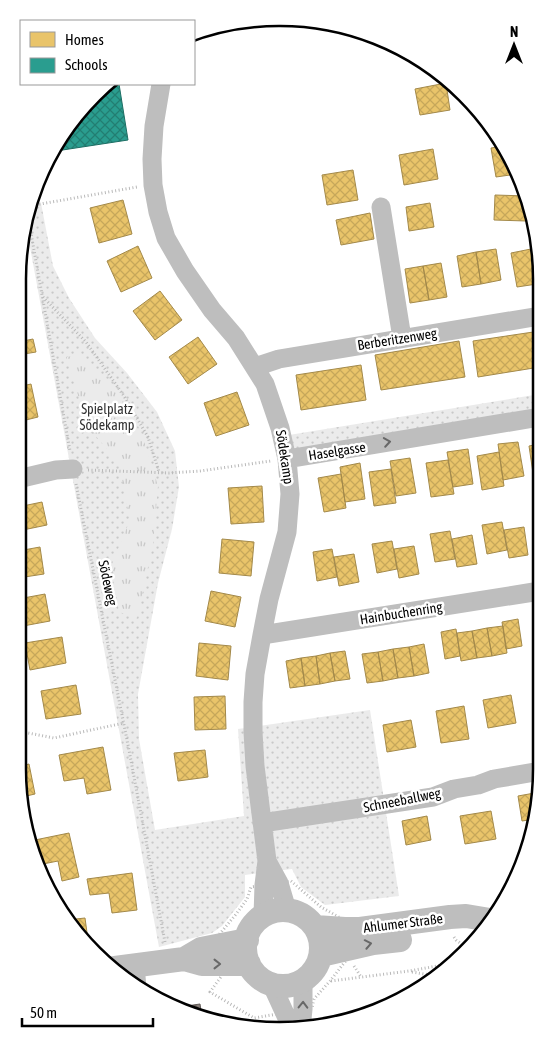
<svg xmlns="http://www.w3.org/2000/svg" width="559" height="1048" viewBox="0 0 559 1048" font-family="'Asap Condensed',sans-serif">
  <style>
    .grass { fill: url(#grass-dots) }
    .park { fill: url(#park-tufts) }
    .homes { fill: url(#homes-cross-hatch); stroke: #a3894a }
    .schools { fill: url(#schools-cross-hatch); stroke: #1d6e64 }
    .industry { fill: url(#industry-cross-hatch); stroke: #615a57 }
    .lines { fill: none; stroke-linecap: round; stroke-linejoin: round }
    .path { stroke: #b9b9b9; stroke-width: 3; stroke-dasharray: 1 2.5; stroke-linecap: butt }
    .minor { stroke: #bebebe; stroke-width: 19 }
    .major { stroke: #bebebe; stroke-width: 24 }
    .oneway { stroke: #686868 }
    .labels { text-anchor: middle; stroke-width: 5; stroke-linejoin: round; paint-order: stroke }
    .street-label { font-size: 14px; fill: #000; stroke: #fff }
    .park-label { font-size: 14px; fill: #313131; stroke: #fff }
    .rim { fill: none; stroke: #000; stroke-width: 2.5 }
  </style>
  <defs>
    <pattern id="grass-dots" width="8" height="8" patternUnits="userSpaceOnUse" patternTransform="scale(1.25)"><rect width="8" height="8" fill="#ebebeb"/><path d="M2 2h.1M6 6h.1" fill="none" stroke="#c8c8c8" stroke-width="1.8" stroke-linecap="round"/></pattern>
    <pattern id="park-tufts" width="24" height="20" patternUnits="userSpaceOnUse" patternTransform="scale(1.25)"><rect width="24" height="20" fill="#ebebeb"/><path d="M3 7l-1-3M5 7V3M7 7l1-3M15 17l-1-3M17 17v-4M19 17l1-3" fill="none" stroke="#c8c8c8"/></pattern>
    <pattern id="homes-cross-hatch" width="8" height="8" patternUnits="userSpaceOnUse" patternTransform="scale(1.25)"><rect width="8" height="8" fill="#e9c46a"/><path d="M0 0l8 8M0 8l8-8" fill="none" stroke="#c6a75a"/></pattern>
    <pattern id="schools-cross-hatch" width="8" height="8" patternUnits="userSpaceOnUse" patternTransform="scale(1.25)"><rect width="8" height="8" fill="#2a9d8f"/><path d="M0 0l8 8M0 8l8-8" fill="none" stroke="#227e72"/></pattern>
    <pattern id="industry-cross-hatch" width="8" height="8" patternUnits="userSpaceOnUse" patternTransform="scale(1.25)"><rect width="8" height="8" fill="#8a817c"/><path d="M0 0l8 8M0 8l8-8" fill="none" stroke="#6e6763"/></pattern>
  </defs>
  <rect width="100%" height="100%" fill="#fff"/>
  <path class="grass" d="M33,196L41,203L53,266L69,298L95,338L127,373L157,412L175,451L179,487L172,529L158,583L138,694L139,739L155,830L244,816L238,729L370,710L399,896L325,905L301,887L292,869L245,875V897L222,926L212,933L159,947L25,220L27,211Z
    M540,394V414L292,453L289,435Z"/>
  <path class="park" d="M81,355L119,396L143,438L158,486L153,544L137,618L119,612L112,564L130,520L119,463L88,427L66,357Z"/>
  <path class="homes" d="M446,83L450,110L420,115L415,89Z
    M503,146L517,174L496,177L491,148Z
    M433,149L438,179L404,185L399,155Z
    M353,170L358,200L327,205L322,175Z
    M495,195L527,196L526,221L494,220Z
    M123,200L132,234L99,243L90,208Z
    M430,203L434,227L409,231L406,207Z
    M370,213L374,239L341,245L336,220Z
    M138,246L152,278L121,292L107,261Z
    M539,248V283L537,284L531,249Z
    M496,249L501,280L481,284L476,252Z
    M531,249L537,284L517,287L511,253Z
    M476,252L481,284L462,287L457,256Z
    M441,263L447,297L429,300L423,266Z
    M423,266L429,300L410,303L405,269Z
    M160,291L182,320L155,340L133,311Z
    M540,331V367L478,377L473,341Z
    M198,337L217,364L188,384L169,357Z
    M33,339L36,352L18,355V342Z
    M459,341L465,377L381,390L375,355Z
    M361,365L366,400L301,410L296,375Z
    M31,384L38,417L18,422V387Z
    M237,392L249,425L216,436L204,403Z
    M518,442L524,476L503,480L498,444Z
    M540,444V479L534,480L529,446Z
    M468,449L473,484L453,487L447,452Z
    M499,452L504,486L482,490L477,456Z
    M410,458L416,493L396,496L390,461Z
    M448,460L454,494L431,497L426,463Z
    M360,463L365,499L345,502L340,467Z
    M391,469L396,503L374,506L369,472Z
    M341,474L346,508L324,512L318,478Z
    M262,486L264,522L231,524L228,488Z
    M42,502L47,525L18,531L19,537H18V507Z
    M502,522L507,550L487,554L482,525Z
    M524,527L528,555L509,558L504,530Z
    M450,531L455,559L435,562L430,534Z
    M472,535L477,564L457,567L452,539Z
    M222,539L254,542L251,576L219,573Z
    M392,541L397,569L377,573L372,544Z
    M414,546L419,574L399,578L394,549Z
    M40,547L44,574L18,578V551Z
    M332,549L337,577L317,581L313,552Z
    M354,554L359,582L339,586L334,557Z
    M211,591L241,597L235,627L205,621Z
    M45,594L50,621L23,626L18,599Z
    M518,619L522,646L506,649L502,622Z
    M540,619L541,648H539L534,620Z
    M503,626L507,653L492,656L487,628Z
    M487,628L492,656L477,658L472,631Z
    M456,629L460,656L445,659L441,632Z
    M472,631L477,658L461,661L457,633Z
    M62,637L66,663L30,670L25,643Z
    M199,643L231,646L228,680L196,676Z
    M424,644L429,673L414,676L409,647Z
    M409,647L414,676L398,678L393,649Z
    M393,649L398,678L383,681L378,652Z
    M345,651L350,679L335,681L330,653Z
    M378,652L383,681L367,683L362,654Z
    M330,653L335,681L320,684L316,656Z
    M316,656L320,684L305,686L301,658Z
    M301,658L305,686L290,688L286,661Z
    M76,685L81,714L46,719L41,691Z
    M511,695L516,723L488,728L483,700Z
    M225,696L226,729L195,730L194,697Z
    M464,706L469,739L441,743L436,711Z
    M411,720L416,747L387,752L383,725Z
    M103,747L111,790L87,794L84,778L64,781L59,755Z
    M205,750L208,777L178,781L174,753Z
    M29,764L35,794L22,797L18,767Z
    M540,792L535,819L522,821L518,796Z
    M491,811L496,839L465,844L460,816Z
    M427,816L431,840L406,845L402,821Z
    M69,833L79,877L62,881L58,861L38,865L32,853L30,841Z
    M132,873L137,910L112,913L109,893L90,895L87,879Z
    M85,918L88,940H84L72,928L67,920Z"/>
  <path class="schools" d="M109,84H119L128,140L56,151L55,146Z"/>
  <path class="industry" d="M200,1004L202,1017L180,1007Z"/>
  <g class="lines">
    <path class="path" d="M29,206L137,187
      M27,211L70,451
      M43,297L86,342L124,396L148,437L159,472
      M88,470L169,473L200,471L271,461
      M76,484L129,750L165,942
      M18,731L54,738L124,723
      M291,881L321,907L344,920L348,958L330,981L314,999L312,1008L254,1018L210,992L223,974L218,936L237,913L247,899L251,887Z
      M454,937L456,940L467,948
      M354,966L361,977
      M412,972L436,976
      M331,981L409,971L454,963"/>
    <path class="minor" d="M161,84L154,126L152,159L153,185L158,212L166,238L185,271L212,310L236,338L265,384L280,428L287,459L290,494L287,532L269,599L262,635L255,674L253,702V732L255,766L267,861L264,885L263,916
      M381,207L402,338
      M255,367L279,359L540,316
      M287,459L540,417
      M18,479L56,470L73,469
      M262,635L540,591
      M262,823L433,797L454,789L478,785L494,779L541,771
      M267,861L279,883L287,910
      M135,965L137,988
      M271,983L292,1029
      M301,1029L303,1009V980"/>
    <path class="major" d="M245 948a38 38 0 1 1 76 0a38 38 0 1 1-76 0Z
      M315,927L345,929H360L450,917L466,916L490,920
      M321,955L373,943L400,940
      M184,959L201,949L247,940
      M115,968L184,959L202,964H249"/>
  </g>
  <defs><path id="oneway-chevron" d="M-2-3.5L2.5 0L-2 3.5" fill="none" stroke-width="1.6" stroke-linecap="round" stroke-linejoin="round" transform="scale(1.25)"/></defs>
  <g class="oneway">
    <use href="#oneway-chevron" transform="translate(387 442) rotate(-9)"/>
    <use href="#oneway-chevron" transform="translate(368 944) rotate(-11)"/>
    <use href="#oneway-chevron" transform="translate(217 964)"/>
    <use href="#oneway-chevron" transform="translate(303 1005) rotate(-89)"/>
  </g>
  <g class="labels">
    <g class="street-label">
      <text transform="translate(397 339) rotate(-9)" y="5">Berberitzenweg</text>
      <text transform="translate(337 451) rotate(-9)" y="5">Haselgasse</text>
      <text transform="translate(285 457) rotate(81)" y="5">Södekamp</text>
      <text transform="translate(108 583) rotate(78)" y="5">Södeweg</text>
      <text transform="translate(401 613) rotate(-9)" y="5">Hainbuchenring</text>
      <text transform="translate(402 800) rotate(-11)" y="5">Schneeballweg</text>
      <text transform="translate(403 923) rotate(-7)" y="5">Ahlumer Straße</text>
    </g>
    <g class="park-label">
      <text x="107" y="414">Spielplatz<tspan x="107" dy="16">Södekamp</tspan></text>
    </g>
  </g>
  <path d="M0 0H559V1048H0ZM279 26H280A253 253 0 0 1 533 279V769A253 253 0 0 1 280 1022H279A253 253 0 0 1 26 769V279A253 253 0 0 1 279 26Z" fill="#fff" fill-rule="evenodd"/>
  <path class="rim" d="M279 26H280A253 253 0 0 1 533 279V769A253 253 0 0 1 280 1022H279A253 253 0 0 1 26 769V279A253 253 0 0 1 279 26Z"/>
  <rect x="20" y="20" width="175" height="65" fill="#ffffff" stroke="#999999"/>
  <rect x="30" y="32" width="25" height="15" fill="#e9c46a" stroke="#999999"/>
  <text x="65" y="45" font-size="15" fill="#000000">Homes</text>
  <rect x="30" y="58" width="25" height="15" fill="#2a9d8f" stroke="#999999"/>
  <text x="65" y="70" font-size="15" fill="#000000">Schools</text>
  <g transform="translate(514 45)" stroke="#ffffff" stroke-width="4" paint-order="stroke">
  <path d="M0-4L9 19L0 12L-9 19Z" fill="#000000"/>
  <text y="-8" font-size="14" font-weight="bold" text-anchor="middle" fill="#000000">N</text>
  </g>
  <path d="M22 1018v8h131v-8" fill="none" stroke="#000000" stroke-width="2.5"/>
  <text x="30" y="1018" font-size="15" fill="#000000" stroke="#ffffff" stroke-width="4" paint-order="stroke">50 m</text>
</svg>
